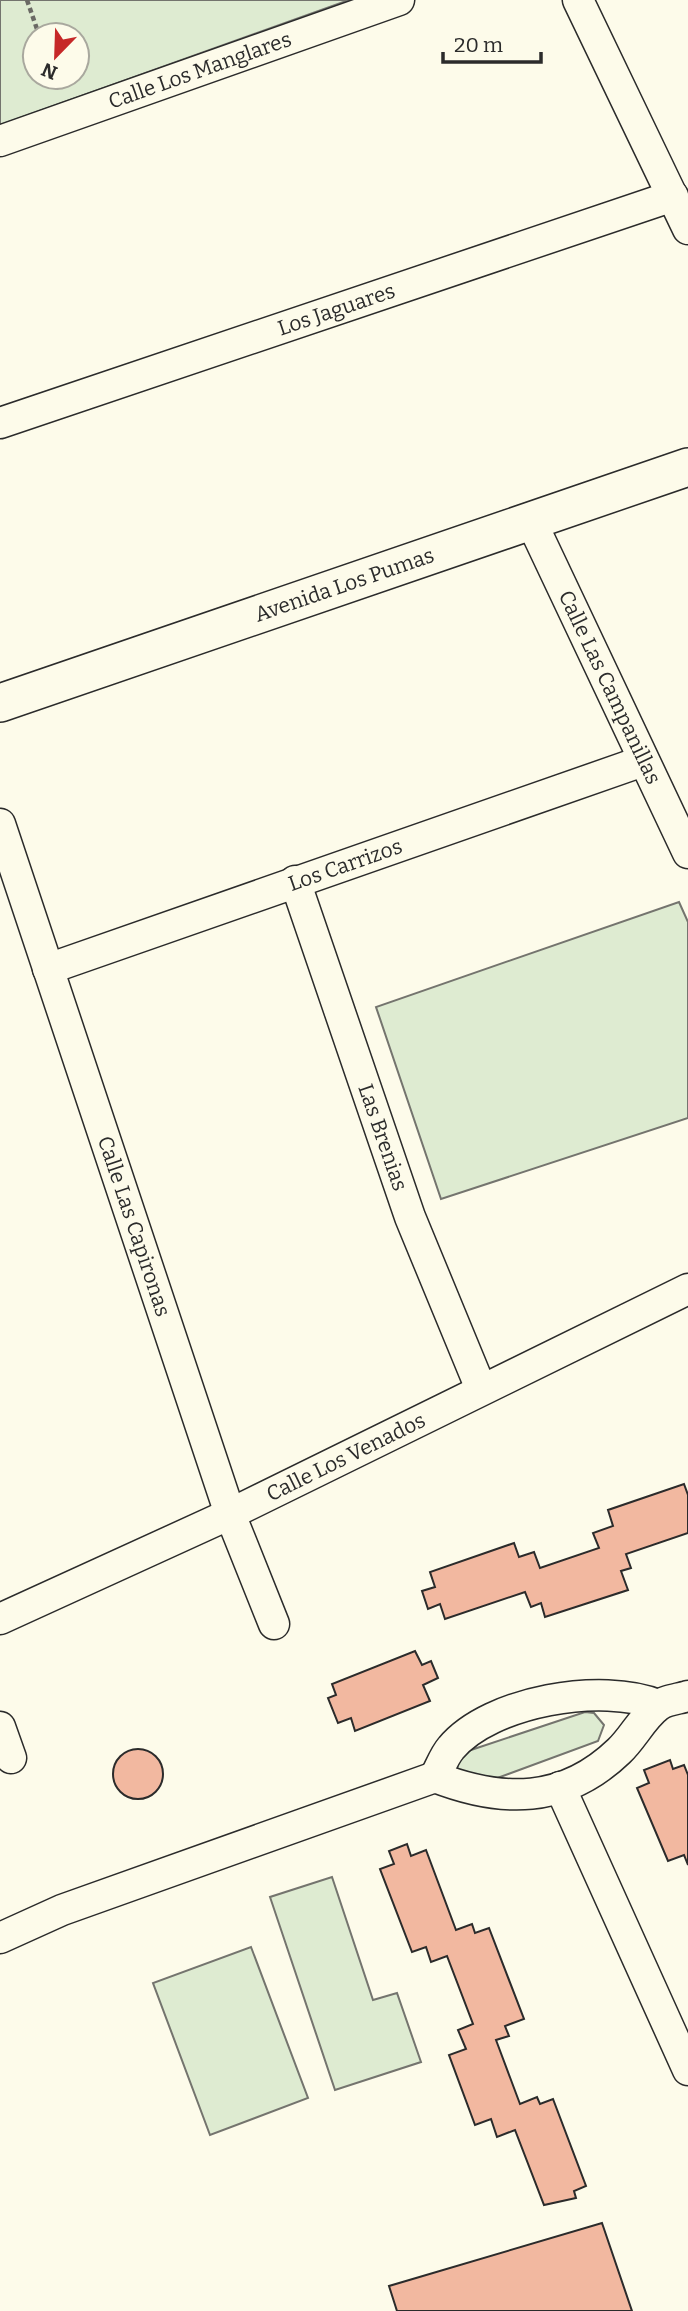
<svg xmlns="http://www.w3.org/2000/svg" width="688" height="2311" viewBox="0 0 688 2311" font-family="Bitter,serif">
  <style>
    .green { fill: #deebd1; stroke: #74746e; stroke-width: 2; fill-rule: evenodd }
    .building { fill: #f2b8a0; stroke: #2b2b2b; stroke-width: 2 }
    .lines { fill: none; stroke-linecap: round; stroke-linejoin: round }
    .minor-casing { stroke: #2b2b2b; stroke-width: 33 }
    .tertiary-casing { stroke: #2b2b2b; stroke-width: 40 }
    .path { stroke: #6a6964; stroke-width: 4.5; stroke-dasharray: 5 3.5; stroke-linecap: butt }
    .minor { stroke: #fdfbea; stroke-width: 30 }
    .tertiary { stroke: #fdfbea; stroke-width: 37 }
    .labels { text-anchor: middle; stroke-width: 5; stroke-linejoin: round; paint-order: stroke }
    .street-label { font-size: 21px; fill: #2b2b2b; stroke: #fdfbea }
  </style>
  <rect width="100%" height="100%" fill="#fdfbea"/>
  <path class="green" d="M0,0H349L0,125ZM35,35H77V77H35Z
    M679,902L688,922V1118L441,1199L376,1007Z
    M585,1712L594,1713L604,1725L598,1741L481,1784L457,1774L458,1760L468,1751Z
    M332,1877L373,2000L397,1993L421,2062L335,2090L270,1897Z
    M251,1947L308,2098L210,2135L153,1983Z"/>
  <path class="building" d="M684,1484L688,1495V1533L626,1554L631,1568L621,1571L628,1590L545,1617L541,1603L531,1607L525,1592L445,1619L440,1604L428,1609L422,1591L435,1587L430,1572L514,1543L519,1557L534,1552L540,1568L599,1548L593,1533L613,1526L608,1510Z
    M415,1651L422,1665L431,1661L438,1678L423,1685L430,1701L355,1731L351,1718L338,1723L328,1698L336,1695L332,1684Z
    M113 1774a25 25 0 1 1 50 0a25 25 0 1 1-50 0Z
    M670,1760L673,1769L684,1765L688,1775V1865L684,1855L668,1861L637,1788L649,1783L644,1770Z
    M407,1844L411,1856L426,1850L456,1930L472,1924L475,1933L489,1928L524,2019L505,2026L509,2036L496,2040L520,2104L537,2097L540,2104L553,2099L586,2186L574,2191L576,2198L544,2205L515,2130L497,2137L491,2119L475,2125L449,2055L466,2049L458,2030L473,2024L447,1956L431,1962L426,1947L412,1952L380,1869L394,1864L389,1851Z
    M602,2223L632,2311H397L389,2286Z"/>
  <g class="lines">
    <g class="minor-casing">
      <g id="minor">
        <path d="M578,0L688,229"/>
        <path id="s1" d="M0,141L399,0"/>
        <path id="s2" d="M0,423L673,196"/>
        <path id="s3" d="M531,521L688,853"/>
        <path id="s4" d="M0,824L230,1514L274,1624"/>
        <path id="s5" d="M295,881L410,1217L481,1389"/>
        <path id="s6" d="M48,969L643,761"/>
        <path id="s7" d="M0,1619L230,1514L688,1289"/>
        <path d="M0,1727L11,1758"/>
        <path d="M435,1777C440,1768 444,1756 451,1748C490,1701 603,1682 658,1705"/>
        <path d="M560,1787L688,2070"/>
        <path d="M0,1938L62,1910L435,1777C502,1803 564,1804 619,1751C633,1738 643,1717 658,1706C665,1700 679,1699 688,1696"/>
      </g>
    </g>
    <g class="tertiary-casing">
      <g id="tertiary">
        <path id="s8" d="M0,703L688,467"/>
      </g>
    </g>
    <path class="path" d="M27,0L39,35
      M55,77L59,89"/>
    <use href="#minor" class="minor"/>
    <use href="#tertiary" class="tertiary"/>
  </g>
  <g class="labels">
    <g class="street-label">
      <text dy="7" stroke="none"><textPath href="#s1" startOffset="212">Calle Los Manglares</textPath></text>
      <text dy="7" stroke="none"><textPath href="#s2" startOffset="355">Los Jaguares</textPath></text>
      <text dy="7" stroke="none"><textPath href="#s8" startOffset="364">Avenida Los Pumas</textPath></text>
      <text dy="7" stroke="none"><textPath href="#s3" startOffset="184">Calle Las Campanillas</textPath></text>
      <text dy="7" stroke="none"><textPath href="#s6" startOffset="315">Los Carrizos</textPath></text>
      <text dy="7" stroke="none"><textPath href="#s5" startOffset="271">Las Brenias</textPath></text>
      <text dy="7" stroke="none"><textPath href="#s4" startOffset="424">Calle Las Capironas</textPath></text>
      <text dy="7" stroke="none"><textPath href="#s7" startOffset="382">Calle Los Venados</textPath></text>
    </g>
  </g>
  <g transform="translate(56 56) rotate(203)"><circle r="33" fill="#fdfbea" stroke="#a9a89e" stroke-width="2"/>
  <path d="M0-5L12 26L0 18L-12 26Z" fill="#c62828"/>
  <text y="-10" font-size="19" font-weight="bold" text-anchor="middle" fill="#2b2b2b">N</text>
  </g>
  <path d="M443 52v10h98v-10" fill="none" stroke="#2b2b2b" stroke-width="3.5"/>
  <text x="454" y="52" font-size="21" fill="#2b2b2b" stroke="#fdfbea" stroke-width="5" paint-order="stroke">20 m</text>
</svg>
